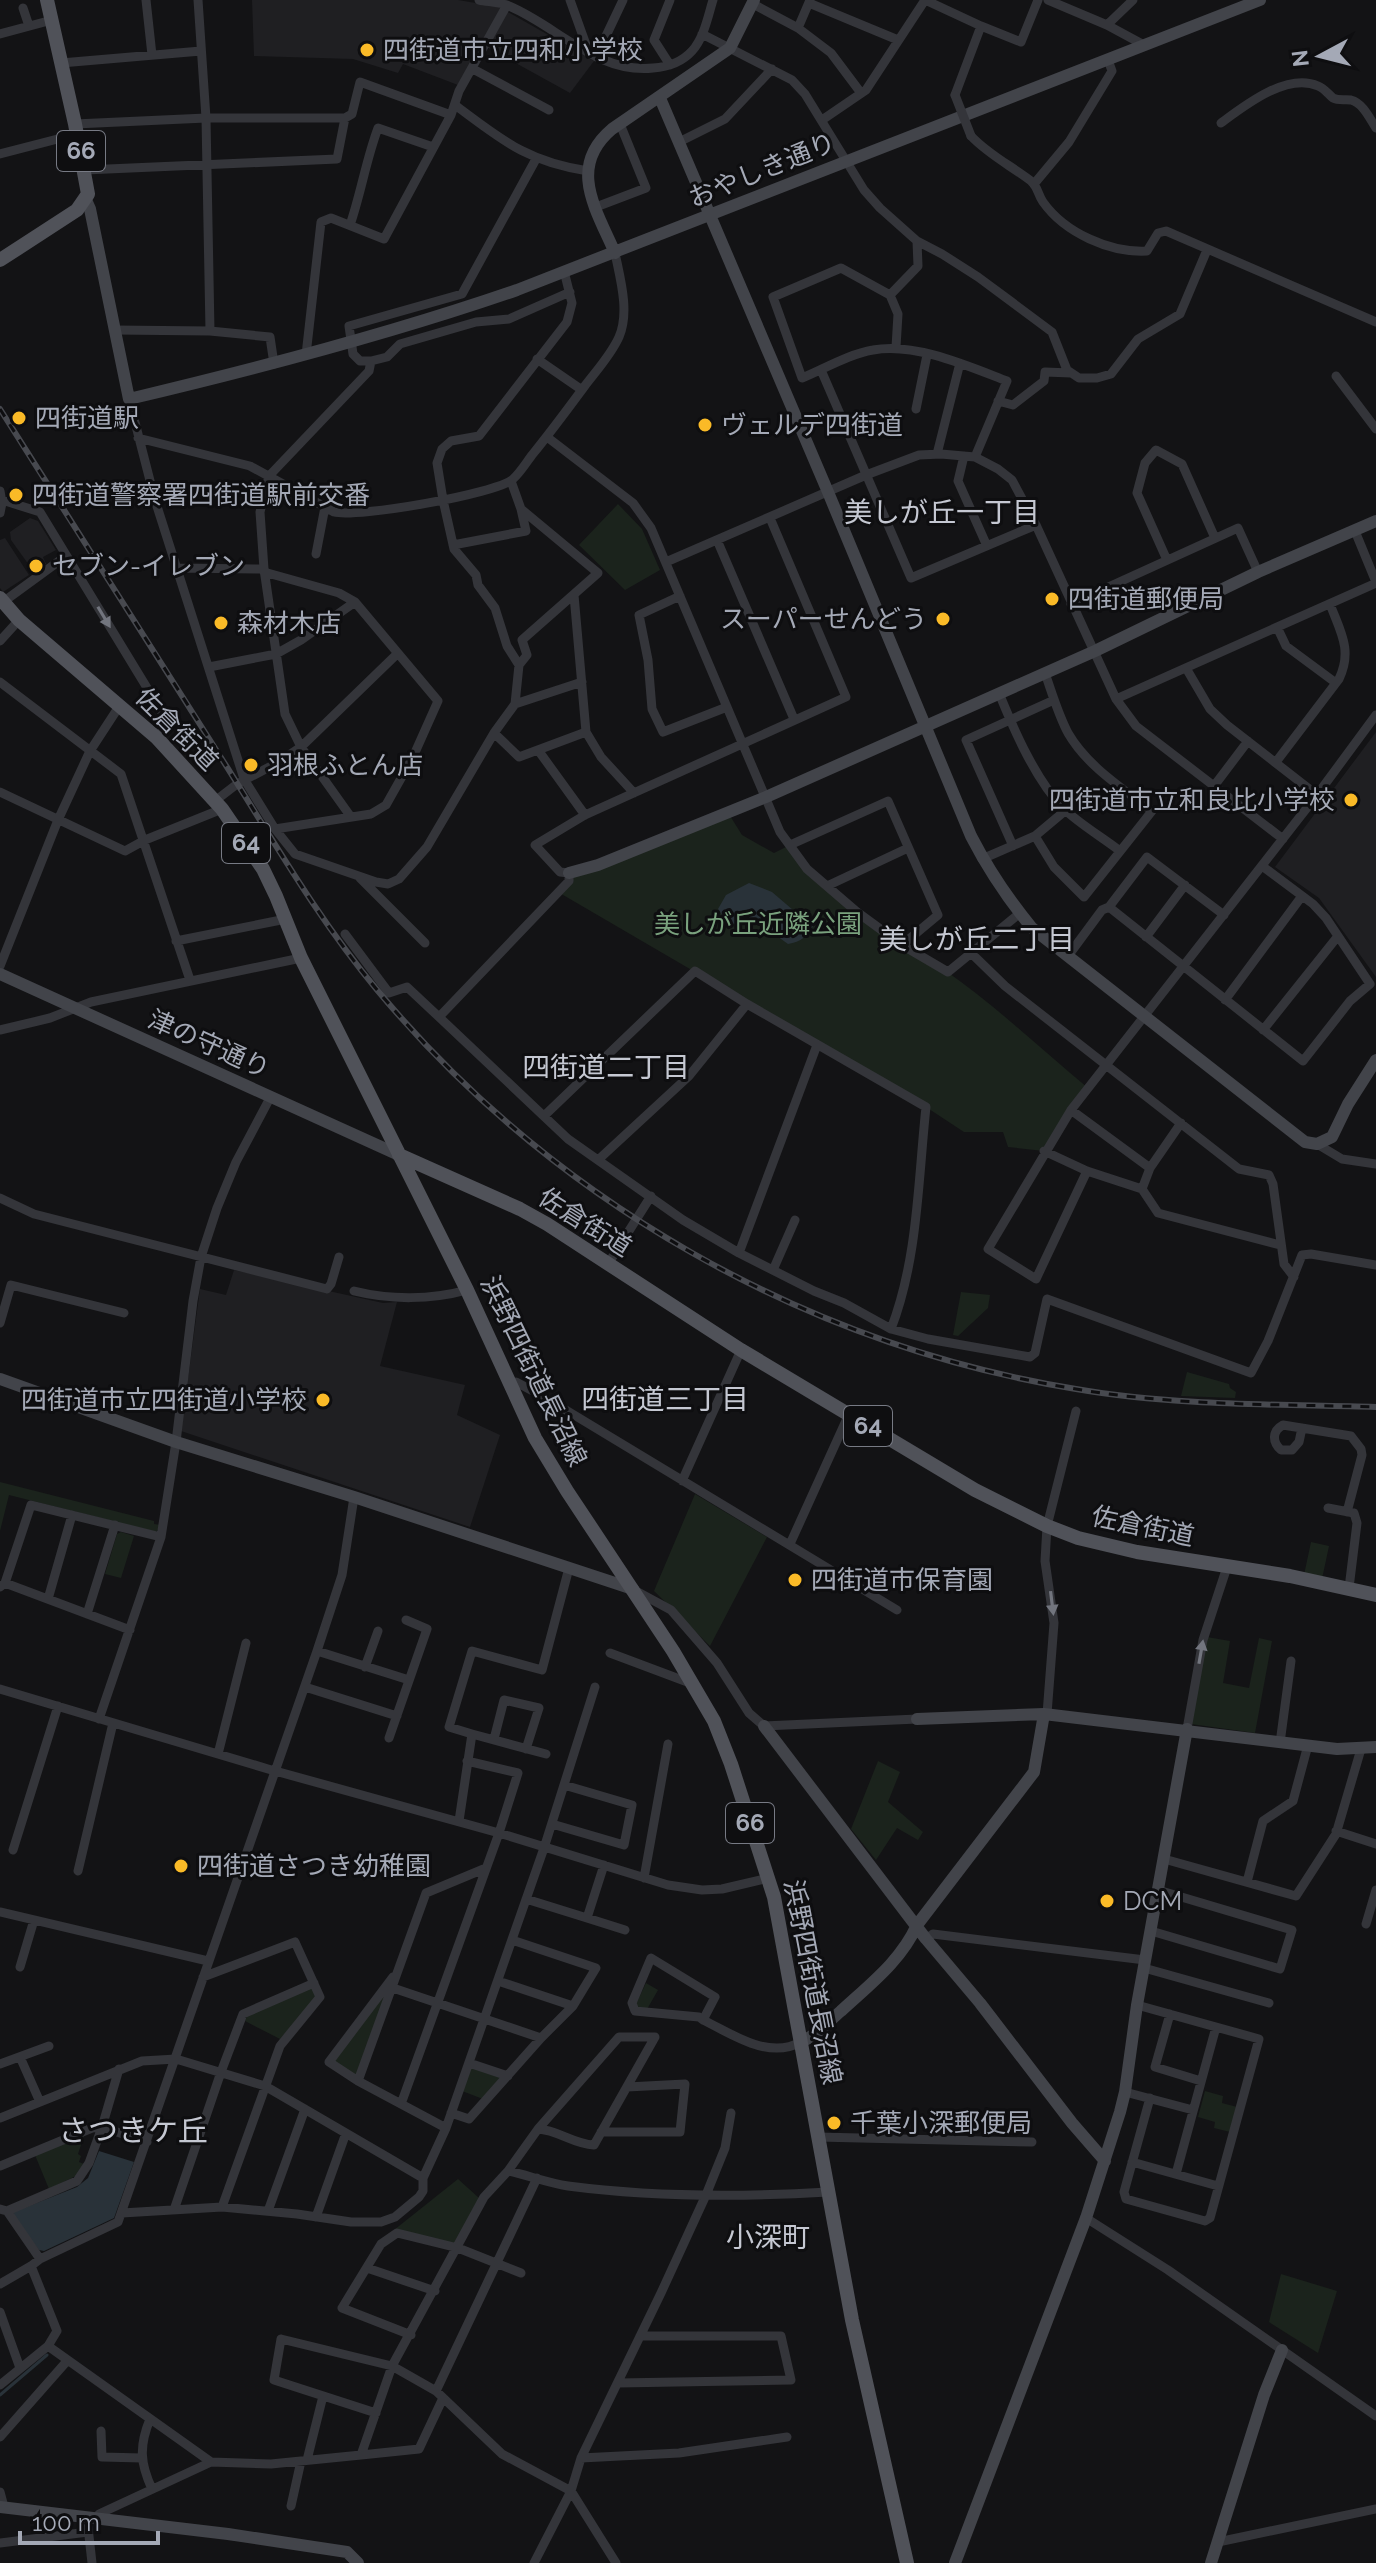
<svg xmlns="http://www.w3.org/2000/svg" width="1376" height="2563" viewBox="0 0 1376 2563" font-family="Raleway,'Noto Sans JP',sans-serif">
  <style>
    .built { fill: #1f1f22 }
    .green { fill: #1b231c }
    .water { fill: #293239 }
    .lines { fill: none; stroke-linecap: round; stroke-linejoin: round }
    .stream { stroke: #293239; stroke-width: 3 }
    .street { stroke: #34353a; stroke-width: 9 }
    .secondary { stroke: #42444a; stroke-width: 12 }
    .primary { stroke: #505259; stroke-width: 14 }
    .rail-casing { stroke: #47494f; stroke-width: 6 }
    .rail { stroke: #0e0e10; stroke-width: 3; stroke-dasharray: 9; stroke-linecap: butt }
    .street-bridge { stroke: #34353a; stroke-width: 9 }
    .oneway { fill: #72757e }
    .poi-dot { fill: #faba27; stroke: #0e0e10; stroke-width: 3 }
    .labels { text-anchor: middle; stroke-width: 6; stroke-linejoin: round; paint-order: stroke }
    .shield { fill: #0e0e10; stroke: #777a84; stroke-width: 2 }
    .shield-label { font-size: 24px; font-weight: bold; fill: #a4a9b6 }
    .poi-label { font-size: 26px; fill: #a4a9b6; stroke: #0e0e10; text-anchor: start }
    .street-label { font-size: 26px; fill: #a4a9b6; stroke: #0e0e10 }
    .park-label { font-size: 26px; fill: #7aa27e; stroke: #0e0e10 }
    .neighbourhood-label { font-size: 28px; fill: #c5c8d2; stroke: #0e0e10 }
    .quarter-label { font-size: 30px; fill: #c5c8d2; stroke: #0e0e10 }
  </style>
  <rect width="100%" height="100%" fill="#131315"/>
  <path class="built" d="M252,0H458L499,7L594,61L570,93L483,45L458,85L403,64L398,73L353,59L254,56Z
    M30,518L38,521L56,550L43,557L46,564L34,572L11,540L10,532Z
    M5,538L29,575L3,592L0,588V540Z
    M1376,732V977L1319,898L1275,867Z
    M234,1270L383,1303L397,1302L380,1366L465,1385L457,1415L500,1435L470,1527L181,1431L200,1289L226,1295Z"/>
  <path class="green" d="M618,504L642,529L660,570L625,590L579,545Z
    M727,811L742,835L774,853L790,845C831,901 891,931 946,971C996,1006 1041,1049 1088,1088L1044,1151L1008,1147L1003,1132H964L926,1107L558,892L569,873Z
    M961,1292L990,1295L988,1308L958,1336L953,1335Z
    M1187,1372L1229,1384L1230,1388L1236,1392L1235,1398L1181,1396Z
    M0,1482L154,1521V1524L161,1525L156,1532L9,1495L0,1531Z
    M695,1494L767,1537L710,1646L654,1591Z
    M121,1532L134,1536L121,1578L105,1574L117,1534Z
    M1311,1542L1329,1546L1322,1579L1304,1575Z
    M1207,1637L1230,1641L1223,1683L1249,1688L1259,1638L1272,1641L1255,1733L1191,1724Z
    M878,1761L900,1772L888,1802L923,1832L918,1840L897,1828L876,1860L851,1829Z
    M646,1983L658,1990L646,2011H641L636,2004Z
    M312,1987L317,1997L280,2039L245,2021L247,2016Z
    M386,1992L357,2077L334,2061Z
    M470,2066L504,2077L483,2099L462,2091Z
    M1205,2091L1223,2096L1222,2103L1237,2107L1230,2132L1214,2128L1215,2122L1198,2117Z
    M84,2136L78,2154L81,2156L79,2162L84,2164L78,2175L49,2189L35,2155Z
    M458,2179L479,2198L456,2242L452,2244L394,2230Z
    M1281,2274L1337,2291L1318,2353L1269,2322Z"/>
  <path class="water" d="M749,883L772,892L800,916L814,924C808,936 801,942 788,944C779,938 769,929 759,925C738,917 736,936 718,909L726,895Z
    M99,2151L134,2162L114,2218L44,2251L39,2250L13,2217L14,2212L77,2187L88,2178Z"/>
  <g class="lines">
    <path class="stream" d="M0,2395L47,2355"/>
    <path class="street" d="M146,0L152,55
      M198,0L206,118L210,331
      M479,0C488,2 500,2 509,6C557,26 597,74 653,68C667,67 682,62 692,51C704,38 708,16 713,0
      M570,0L589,53
      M670,0L654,40L670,65
      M925,0L981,26L955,95
      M1048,0L1107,25L1144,45
      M809,3L898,40
      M753,4L798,28L831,53L861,93
      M23,8L29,26
      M1107,25L1133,0
      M981,26L1021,42L1038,0
      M798,28L810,0
      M0,34L52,20
      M702,34L792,80L805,94L864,190L880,208L917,241L942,254L978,277L1052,332L1067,370L1079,378H1097L1111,374L1138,339L1180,314L1207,250
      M596,57L623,0
      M61,63L201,51
      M473,69L549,110
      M455,105C502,140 527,162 588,171
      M822,120L866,90L925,0
      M1221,123C1244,106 1287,72 1318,86C1324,88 1328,94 1333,98C1339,101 1345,99 1351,100C1363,103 1370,119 1376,128
      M75,124L206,118H345L352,114L360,82L451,115
      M971,136C989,155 1010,165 1031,181C1038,187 1038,195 1043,202C1065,233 1110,253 1147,251L1158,233L1166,231L1376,322
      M679,142L725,119L772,69
      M0,154L77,134
      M85,170L337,159L345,118
      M1034,184L1069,142L1112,71L1108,60
      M596,207L646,188L620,124
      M350,225C361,193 366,160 378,128L433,147
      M890,295L918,266L917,241
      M115,330L210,331L270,337L274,364
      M896,347L898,314L890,295L841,268L773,297L802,378C824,369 849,354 873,350C914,342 968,366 1007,381L975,457
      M306,355L321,222L331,218L384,239L451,115L459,91L507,5
      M537,359L582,390
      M371,361L387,357L400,344L476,322L509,319L570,292
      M821,370L911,578L1036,525
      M1336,376L1376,429
      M129,399L155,500L244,779L275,829L295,854L376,882L388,884L399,879L427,847L494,733L515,704L519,665L527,655L522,640L598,573L521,509L511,481
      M998,401L1013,405L1044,381L1045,372L1071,373
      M916,409L927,355
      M547,437L633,503L651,528L780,832L807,869L857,912L902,945L948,972L1020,913
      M138,438L250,466L334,512C357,518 496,494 513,479C520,473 526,463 532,455C550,433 567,410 584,387C596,371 611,355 619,337C630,312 620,278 615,253
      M937,454L960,363
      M964,456L958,481L987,546
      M0,491L2,503L0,513
      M2,500L40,512L166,719L163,730L157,738
      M770,518L846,697L585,815L535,845L560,872L569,873V881L439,1017L568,1139L683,1220L739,1253L814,1291L844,1303L891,1329L928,1339L1030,1357L1035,1353L1047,1299L1251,1373L1268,1341L1302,1255L1311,1254L1376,1265
      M1355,531L1376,582
      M717,540L794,719
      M453,545L526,531L521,509
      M316,554L325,507
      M1167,560L1137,493L1145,463L1156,450L1182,464L1215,538
      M666,562L866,475L919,455L941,454L975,457L998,469L1012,480L1036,525L1116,699L1136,726L1214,786L1248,741
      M177,568L264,569
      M264,572L339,593L355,602L438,701L413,757L386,805L371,814L275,829
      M574,595L586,732L601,757L634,793
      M680,596L639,615L648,660L652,709L663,732L727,707
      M3,602L66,556
      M1071,604L1238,528L1258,572
      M1277,627L1286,646L1336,683
      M0,641L19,620
      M519,665L507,646L495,608L478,585L476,575L454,549L443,500L437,463L442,449L451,441L479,436L567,322L572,303L564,271
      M209,667L276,654L301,640L355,602
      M1186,668L1210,709L1227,725L1317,795
      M0,682L121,774L190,980
      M999,693C1014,730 1036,781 1064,809C1081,825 1102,837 1120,851
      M1116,699L1376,583
      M515,704L582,682
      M494,733L519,757L586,732
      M538,750L585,815
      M1276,762L1339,679C1353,650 1340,631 1330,604
      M1214,786L1283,839
      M0,792L125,851L145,840L222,809
      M215,801L237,784L277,763L301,747L397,654
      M351,817L301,747L285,714L264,569L260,512L269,476L369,371L371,361H360L353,354L349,326L462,294L536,159
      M1035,836L1054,867L1084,897L1152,811C1122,788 1087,766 1068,733C1058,714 1052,693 1045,673
      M790,845L888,801L938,915L902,945
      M1013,846L966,740L1054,700
      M982,859L1035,836L1066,810
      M360,878L425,943
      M827,886L908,848
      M1224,915L1147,857L1109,907L1303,1061L1350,1001L1370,984L1326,918L1313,904L1262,866
      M345,934L389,993L407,987L439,1017
      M1146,937L1185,885
      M176,941L286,919
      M971,953L1005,986L1239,1169L1269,1175L1273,1184L1284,1264L1294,1277
      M1068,956L1102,910L1109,907
      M0,966L58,820L90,751L120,705
      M1225,1000L1302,896
      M0,1030L50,1018L91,1002L301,958
      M1263,1030L1338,936
      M1071,1110L1150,1168
      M544,1116L695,971L747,1004L926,1107C918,1181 918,1259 891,1329
      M1317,1144L1342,1159L1376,1164
      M1044,1151L1087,1171L1142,1189L1150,1168L1181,1123
      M598,1160L689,1076L747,1004
      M1087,1171L1036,1279L988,1249L1071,1110L1317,795L1376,715
      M1142,1189L1158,1213L1280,1245
      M0,1198L34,1214L327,1289L331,1284L339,1257
      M739,1253L817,1045
      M608,1264L651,1196
      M773,1270L795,1220
      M354,1291C390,1300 431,1300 467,1290
      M0,1323L11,1285L124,1313
      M511,1384L516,1382L546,1398L897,1610
      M1302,1428L1299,1442L1292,1450H1281C1272,1442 1272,1431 1283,1425L1351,1436L1361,1449L1362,1455L1347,1512
      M682,1481L741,1350
      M1328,1508L1354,1513L1357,1523L1349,1588
      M790,1544L849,1414
      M5,1583L130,1630
      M0,1587L5,1583L31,1505L161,1537
      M634,1590L671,1610L717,1663L749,1713L764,1726L917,1719
      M48,1599L72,1515
      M87,1614L115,1525
      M317,1651L409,1680
      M610,1653L690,1683
      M365,1667L378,1631
      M305,1687L397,1716
      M0,1689L268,1769L499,1833L668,1885L702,1890L722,1889L769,1878
      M1047,1714L1054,1623L1045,1561L1047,1526L1076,1411
      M99,1719L161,1537L176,1442L193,1301L201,1257L217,1208L236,1162L271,1096
      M1187,1729L1203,1640L1227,1567
      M472,1734L546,1754
      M389,1738L427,1629L406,1620
      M494,1739L504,1700L539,1708L526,1749
      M1280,1743L1291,1661
      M218,1754L246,1643
      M459,1821L472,1734L449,1727L472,1651L542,1670L569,1568
      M552,1824L624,1845L632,1805L564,1785
      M1336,1831L1376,1844
      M13,1850L58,1706
      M1164,1859L1296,1896L1336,1834L1361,1749
      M78,1871L113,1723
      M644,1878L668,1744
      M1247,1882L1263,1821L1293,1801L1308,1745
      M526,1899L587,1918L604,1865
      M0,1912L208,1961
      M587,1918L625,1930
      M1366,1924L1376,1890
      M1151,1931L1280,1969L1292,1930L1158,1890
      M926,1939L933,1934L1145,1960
      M20,1967L34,1920
      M1144,1968L1269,2003
      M203,1977L295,1942L320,1997L280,2046L222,2207
      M393,1977L329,2062L358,2081L446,2128
      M498,1981L573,2006
      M390,1987L541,2038
      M1137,2005L1259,2039L1210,2218L1205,2221L1126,2199L1124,2192L1150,2098
      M1170,2014L1155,2067L1201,2081
      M703,2020L715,1997L651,1958L632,2003L635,2011L699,2017L703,2020C732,2034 768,2060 801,2042
      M20,2057L40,2102
      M469,2063L508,2076
      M0,2064L49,2046
      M358,2081L426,1893L486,1868
      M1125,2092L1193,2110
      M401,2104L499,1833L518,1773L467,1761
      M451,2113L469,2119L541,2038L573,2006L596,1968L512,1940
      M0,2118L142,2061L176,2059L265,2086L423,2178
      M601,2132H680L685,2084L627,2087
      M818,2137L1032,2142
      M1132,2162L1218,2186
      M0,2166L92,2128L102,2127L119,2069
      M508,2171C527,2175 548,2183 568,2186C652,2197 743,2197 828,2192
      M1176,2174L1216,2027
      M0,2209L7,2211L40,2259
      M174,2210L221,2072L243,2014L314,1983
      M7,2211L77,2181L89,2163L102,2127L147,2142
      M268,2211L305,2109
      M122,2213L222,2207L297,2214L351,2222H381L395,2217L419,2197L423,2191V2178L446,2128L544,1848L595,1687
      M316,2217L346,2133
      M1086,2218L1168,2270L1376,2416
      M367,2268L435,2291
      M0,2284L31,2266L40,2259L118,2222L317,1651L342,1575L354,1497
      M0,2312L20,2368
      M411,2335L342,2308L381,2244L397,2233L458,2248L521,2273
      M48,2346L211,2462
      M618,2383L791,2380L781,2336H640
      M0,2385L48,2346L57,2331L31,2266
      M436,2391L537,2178
      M376,2413L274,2380L281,2339L392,2366L436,2391L502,2454L571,2491L616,2563
      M150,2419C139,2446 140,2463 152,2489
      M101,2431L102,2457L142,2458
      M0,2437L67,2361
      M361,2455L419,2449L443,2398
      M581,2458L679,2453L787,2437
      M307,2460L323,2396
      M0,2492L4,2507
      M291,2506L301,2461
      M98,2518L99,2514L211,2462L271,2464L361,2455L392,2366L484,2197L508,2171L538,2129L619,2037H655L594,2145C573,2144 558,2130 538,2129
      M88,2527L92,2563
      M1218,2542L1376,2509
      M0,2543L88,2532
      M534,2563L571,2491L581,2458L661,2293L706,2195L725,2148L731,2113"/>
    <path class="secondary" d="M660,98L828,492L971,836C988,869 1008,899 1032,928L1305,1142L1317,1144L1332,1137L1348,1104L1376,1060
      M86,200L90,209L129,399C260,368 390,334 517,290L1260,0
      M615,253C596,209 567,167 612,129L730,48L754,0
      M569,873L598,865L766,797L1095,651L1258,572L1376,521
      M0,974L399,1155
      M0,1379L176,1442L354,1497L633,1589
      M917,1719L1044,1714L1337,1749L1376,1747
      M764,1726L926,1939L980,2003L1072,2123L1105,2161
      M801,2042C817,2035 828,2022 841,2011C869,1985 901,1961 917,1925L1034,1772L1044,1714
      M0,2507L228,2534L347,2552L358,2563
      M955,2563L1086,2218L1120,2112L1125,2092L1137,2005L1187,1729
      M1211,2563L1264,2395L1282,2350"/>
    <path class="primary" d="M0,260L77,210L88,194L75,124L47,0
      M0,598L19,620L157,738L222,809L263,869L276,896L301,958L467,1290L535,1438L567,1491L673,1651L714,1721L731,1764L774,1897L852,2320L907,2563
      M399,1155L520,1209L547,1224L741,1350L975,1490L1047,1526L1078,1538L1137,1552L1290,1576L1376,1595"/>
    <g class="rail-casing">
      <path id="rail" d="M0,409C73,525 147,640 220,756C270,835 317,918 378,991C553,1201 805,1345 1076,1389C1175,1406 1276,1404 1376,1407"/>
    </g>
    <use href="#rail" class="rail"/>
    <path class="street-bridge" d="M955,95L971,136"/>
  </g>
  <defs><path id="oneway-solid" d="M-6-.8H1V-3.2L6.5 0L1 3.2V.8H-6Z" transform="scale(2)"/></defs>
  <g class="oneway">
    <use href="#oneway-solid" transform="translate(104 617) rotate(59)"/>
    <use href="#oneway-solid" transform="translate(1052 1603) rotate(83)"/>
    <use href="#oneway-solid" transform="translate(1201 1652) rotate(-80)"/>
  </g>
  <g class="poi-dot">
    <circle cx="367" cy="50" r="8"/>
    <circle cx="19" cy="418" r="8"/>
    <circle cx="705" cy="425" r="8"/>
    <circle cx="16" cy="495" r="8"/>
    <circle cx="36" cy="566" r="8"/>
    <circle cx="1052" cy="599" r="8"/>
    <circle cx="943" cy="619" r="8"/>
    <circle cx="221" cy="623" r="8"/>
    <circle cx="251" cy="765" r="8"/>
    <circle cx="1351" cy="800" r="8"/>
    <circle cx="323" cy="1400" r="8"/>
    <circle cx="795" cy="1580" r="8"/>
    <circle cx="181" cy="1866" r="8"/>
    <circle cx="1107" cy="1901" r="8"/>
    <circle cx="834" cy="2123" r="8"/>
  </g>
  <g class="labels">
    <g class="shield">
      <rect x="57" y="131" width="48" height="40" rx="6"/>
      <rect x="222" y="823" width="48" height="40" rx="6"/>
      <rect x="844" y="1406" width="48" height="40" rx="6"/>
      <rect x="726" y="1803" width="48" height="40" rx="6"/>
    </g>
    <g class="shield-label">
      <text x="81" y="159">66</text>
      <text x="246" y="851">64</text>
      <text x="868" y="1434">64</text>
      <text x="750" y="1831">66</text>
    </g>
    <g class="poi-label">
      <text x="383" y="59">四街道市立四和小学校</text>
      <text x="35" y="427">四街道駅</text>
      <text x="721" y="434">ヴェルデ四街道</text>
      <text x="32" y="504">四街道警察署四街道駅前交番</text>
      <text x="52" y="575">セブン-イレブン</text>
      <text x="1068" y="608">四街道郵便局</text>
      <text x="927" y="628" text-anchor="end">スーパーせんどう</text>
      <text x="237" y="632">森材木店</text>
      <text x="267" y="774">羽根ふとん店</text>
      <text x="1335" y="809" text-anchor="end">四街道市立和良比小学校</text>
      <text x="307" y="1409" text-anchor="end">四街道市立四街道小学校</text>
      <text x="811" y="1589">四街道市保育園</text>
      <text x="197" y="1875">四街道さつき幼稚園</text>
      <text x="1123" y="1910">DCM</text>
      <text x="850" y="2132">千葉小深郵便局</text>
    </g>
    <g class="street-label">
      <text transform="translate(762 170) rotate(-22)" y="9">おやしき通り</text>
      <text transform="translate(177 729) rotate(45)" y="9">佐倉街道</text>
      <text transform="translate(209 1044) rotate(24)" y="9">津の守通り</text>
      <text transform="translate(585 1222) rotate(32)" y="9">佐倉街道</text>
      <text transform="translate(534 1371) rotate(64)" y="9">浜野四街道長沼線</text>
      <text transform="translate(1143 1526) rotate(12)" y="9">佐倉街道</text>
      <text transform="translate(813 1982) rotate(79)" y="9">浜野四街道長沼線</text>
    </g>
    <g class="park-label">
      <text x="758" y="933">美しが丘近隣公園</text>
    </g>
    <g class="neighbourhood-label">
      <text x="942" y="522">美しが丘一丁目</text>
      <text x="977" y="949">美しが丘二丁目</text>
      <text x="606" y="1077">四街道二丁目</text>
      <text x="665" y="1409">四街道三丁目</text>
      <text x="768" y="2247">小深町</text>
    </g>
    <g class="quarter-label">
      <text x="133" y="2141">さつきケ丘</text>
    </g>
  </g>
  <g transform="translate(1320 56) rotate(263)" stroke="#0e0e10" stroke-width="6" paint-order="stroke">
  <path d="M0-6L14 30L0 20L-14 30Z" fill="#a4a9b6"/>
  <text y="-12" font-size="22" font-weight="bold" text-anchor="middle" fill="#a4a9b6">N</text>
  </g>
  <path d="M20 2531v12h138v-12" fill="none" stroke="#a4a9b6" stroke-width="4"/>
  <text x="32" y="2531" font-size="24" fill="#a4a9b6" stroke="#0e0e10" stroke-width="6" paint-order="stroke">100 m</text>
</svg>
